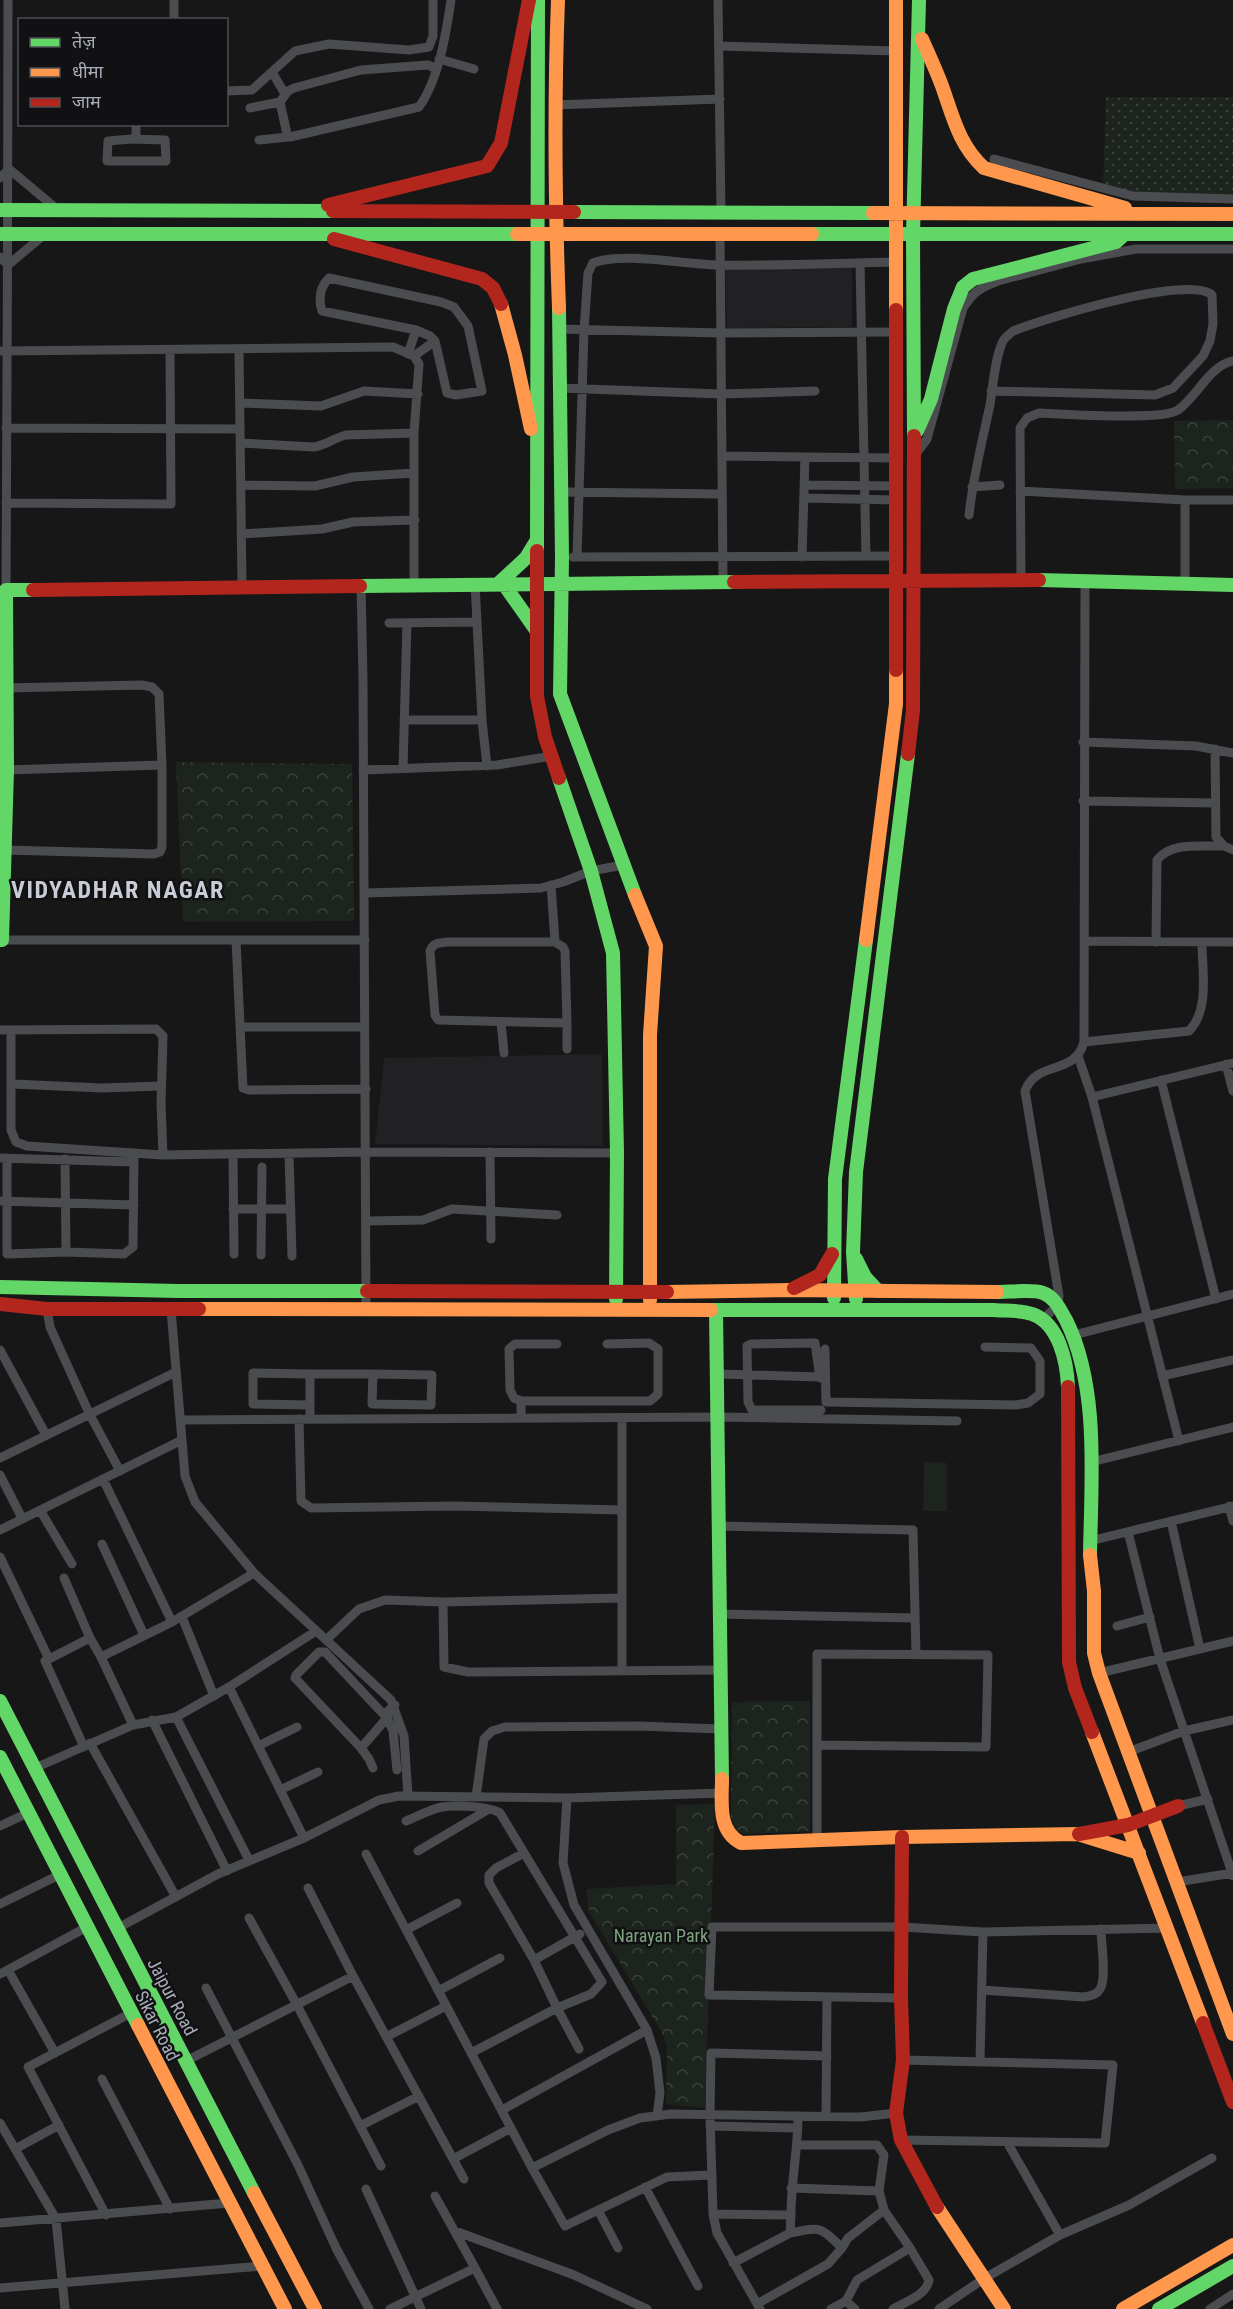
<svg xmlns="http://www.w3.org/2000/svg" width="1233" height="2309" viewBox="0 0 1233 2309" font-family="'Roboto Condensed','Noto Sans Devanagari',sans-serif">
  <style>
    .built { fill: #212123 }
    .grass { fill: url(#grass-dots) }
    .park { fill: url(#park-crowns) }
    .pitch { fill: #1d241e }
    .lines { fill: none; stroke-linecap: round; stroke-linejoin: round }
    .street { stroke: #4b4c50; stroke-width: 9 }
    .fast { stroke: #63d668; stroke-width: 14 }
    .slow { stroke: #ff974d; stroke-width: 14 }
    .jam { stroke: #b3261e; stroke-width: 14 }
    .labels { text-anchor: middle; stroke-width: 5; stroke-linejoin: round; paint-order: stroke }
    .park-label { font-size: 18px; fill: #7fa381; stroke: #111113 }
    .street-label { font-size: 18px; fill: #a8adb8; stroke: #111113 }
    .district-label { font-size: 24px; font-weight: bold; letter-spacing: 1.5px; fill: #c9ccd4; stroke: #111113 }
  </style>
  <defs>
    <pattern id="grass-dots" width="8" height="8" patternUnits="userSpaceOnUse" patternTransform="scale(1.5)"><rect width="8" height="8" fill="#1d241e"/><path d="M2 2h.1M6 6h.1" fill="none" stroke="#3b413d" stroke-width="1.8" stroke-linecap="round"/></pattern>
    <pattern id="park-crowns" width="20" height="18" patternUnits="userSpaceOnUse" patternTransform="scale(1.5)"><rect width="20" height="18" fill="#1d241e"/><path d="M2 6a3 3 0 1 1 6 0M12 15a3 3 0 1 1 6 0" fill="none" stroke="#3b413d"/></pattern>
  </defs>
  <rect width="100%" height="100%" fill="#171717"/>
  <path class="built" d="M852,267V327L727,328L725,270Z
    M602,1054L603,1146L375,1144L384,1058Z"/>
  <path class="grass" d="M1106,97H1233V195H1141L1103,185Z"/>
  <path class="park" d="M1233,420V488L1175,489L1174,421Z
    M176,762L352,764L354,921L183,922Z
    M810,1701V1831L743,1834L736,1829L731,1816L732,1702Z
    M715,1804L705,2108L666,2104L667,2046L661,2031L589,1912L586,1889L676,1884V1805Z"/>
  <path class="pitch" d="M924,1462L947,1463V1511H923Z"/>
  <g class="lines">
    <path class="street" d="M718,0L721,212
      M174,20V0
      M719,46L896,51
      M439,59L474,69
      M435,68L428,65L361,70L294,88L288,91L280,102L287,134L290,137L419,107C439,79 446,34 451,0
      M272,72L285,94
      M226,91L252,90L295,51L329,44L409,50L429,47L433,36V0
      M554,105L720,99
      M250,108L280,102
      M131,139L165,140L166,161H107L108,141Z
      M136,139V124
      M259,140L288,137
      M994,159L1133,196L1233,199
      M0,178L9,169L58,210
      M720,234L723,581
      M0,257L8,265L45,234
      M860,263L866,556
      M329,278L441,302L454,307L468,326L482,391L456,395L447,393L435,341L430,336L416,330L322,311C318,298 320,287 329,278Z
      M560,329L721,333L895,332
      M239,350L242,586
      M0,351L393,347L414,356L419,364L414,433V583
      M408,354L416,330
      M414,356L435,341
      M560,388L721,394L815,391
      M241,403L321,406L364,391L418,394
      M6,428L240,429
      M240,443L314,447C326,445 334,438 346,435L414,433
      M915,455L927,439L963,308C974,291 980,288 998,281L1081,259L1136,249H1233
      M722,456L895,458
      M241,485L315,486L353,477L414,473
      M804,485L895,486
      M972,487L1000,485
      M1020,491L1185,500H1233
      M561,492L722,494
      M804,498L895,500
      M6,503L171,504L170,351
      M969,515C973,477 982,442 990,405C993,386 995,357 1003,341C1005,337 1010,334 1013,331C1043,319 1189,274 1212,295L1213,324L1210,341L1203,356L1173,388L1155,395L991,391
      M241,534L322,529L353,522L415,520
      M573,557L895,556
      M577,557L584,330L588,273L593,263C622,251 687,265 721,265C779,266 838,263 896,262
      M802,557L805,457
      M1021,580L1020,428L1027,418L1039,413C1064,414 1162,421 1178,410C1197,397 1209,366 1233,361
      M361,584L363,679L366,1310
      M1185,585V500
      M6,590C6,393 9,197 8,0
      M389,623L476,622
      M7,688L142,685L152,687L159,694L162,765L7,770
      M404,720H482L475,583
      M482,720L487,766
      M1083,742L1196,746L1233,753
      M1215,749L1216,837L1224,846L1233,850
      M403,768L407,623
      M363,770L497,765L552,756
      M1083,801L1215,803
      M5,850L154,854L160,852L162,847V765
      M551,885L555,942
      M365,893L541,888L563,882L591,871L623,865
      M2,940H365
      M236,940L243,1088L249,1090L366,1089
      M1084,941L1233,942
      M447,942H555L563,947L565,951L567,1023L438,1020L435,1015L430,951C433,943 438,943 447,942Z
      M1156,942L1157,860C1172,841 1202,847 1224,846
      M501,1022L504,1053
      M567,1023V1049
      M241,1027H364
      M0,1030L156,1029L163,1036L161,1103L163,1155
      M11,1031V1130L16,1142L27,1146L163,1155L365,1152L617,1153
      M1084,1042L1189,1031C1210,1010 1202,970 1202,943
      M1078,1056L1092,1097L1233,1063
      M1226,1064L1233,1091
      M1161,1080L1216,1299
      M13,1084L102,1088L161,1086
      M1092,1097L1179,1441
      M490,1152L491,1239
      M233,1154L234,1254
      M289,1154L292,1256
      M0,1158L134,1162
      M7,1158V1254L66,1252L124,1254L133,1247L134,1153
      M65,1159L66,1252
      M0,1201L134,1205
      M233,1209H291
      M367,1221L423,1220L452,1209L557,1215
      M261,1255L262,1167
      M47,1309L50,1327L89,1413L120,1471
      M171,1310L185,1476L195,1502L254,1573L391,1700L404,1736L408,1796
      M1042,1320L1058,1305L1059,1296L1025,1091C1036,1060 1075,1076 1084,1042L1085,581
      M1070,1336L1233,1294
      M825,1349L826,1402L1016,1405L1028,1403L1040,1394V1361L1031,1348L985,1347
      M0,1350L46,1435
      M718,1374L820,1377
      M1162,1376L1233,1360
      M820,1378L815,1343L751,1344L747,1346L748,1402L752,1410H821
      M521,1401H650L658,1394V1349L649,1343L607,1344
      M310,1405L253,1404V1373L310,1374
      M521,1418V1401L514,1398L510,1390L509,1349L515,1344H557
      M299,1419L301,1501L311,1508L454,1506L622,1510
      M310,1419V1374H373L372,1404L431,1405L432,1375L373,1374
      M180,1420L719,1417L957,1421
      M0,1458L176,1372
      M1091,1462L1233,1427
      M0,1475L22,1518
      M103,1479L172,1622
      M1229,1506L1233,1521
      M40,1510L72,1564
      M1171,1521L1200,1649
      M719,1526L913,1530L916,1654
      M0,1530L182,1440
      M1128,1532L1160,1659L1233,1876
      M1090,1541L1233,1506
      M102,1544L144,1635
      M0,1557L49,1659
      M64,1578L90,1638
      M622,1598L443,1602L444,1667L468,1672L719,1670
      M719,1614L915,1618
      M182,1617L214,1696
      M1117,1626L1150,1617
      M326,1640L359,1609L385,1600L443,1602
      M101,1657L172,1622L254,1573
      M622,1671V1418
      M1099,1673L1233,1641
      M229,1687L304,1838
      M176,1717L249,1860
      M152,1720L227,1871
      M90,1743L176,1897
      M817,1745L986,1747L988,1655L817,1654V1840
      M258,1746L297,1727
      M84,1747L45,1661L90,1638L101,1657L133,1725
      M361,1748L387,1718L388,1711L395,1705
      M1128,1752L1184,1731L1233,1720
      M35,1768L133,1725L176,1717L229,1687L316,1631
      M373,1768L369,1759L361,1748L295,1678L296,1675L319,1652H325L387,1718L393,1731L397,1770
      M280,1790L318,1772
      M476,1797L484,1739L492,1731L505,1727L639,1726L720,1729
      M567,1798L563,1863L574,1905L647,2030L656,2058L660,2093L657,2116
      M1178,1806L1208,1799
      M406,1821C417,1817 430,1809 442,1807C455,1805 490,1806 500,1813L602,1982L591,1994L557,2008L579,2049
      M0,1826L28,1813
      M418,1851L489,1809
      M524,1853L496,1868L489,1875V1883L534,1960L580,1934
      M366,1854L532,2168L608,2130L640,2118L671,2114L861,2117L896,2113
      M1177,1882L1233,1873
      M308,1888L353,1976L464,2179
      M0,1904L59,1875
      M249,1918L297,2005L381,2166
      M116,1929L218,1874L304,1838L379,1800L399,1796L567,1798L722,1793
      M406,1930L457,1903
      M8,1970L55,2053
      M0,1974L87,1927
      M206,1988L298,2165L336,2248L369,2309
      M982,1990L1083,1997C1089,1996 1097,1995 1100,1989C1107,1979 1101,1942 1101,1929
      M438,1991L500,1958
      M901,1998L709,1995L712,1927H902L983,1932
      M386,2037L446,2006
      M471,2053L557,2008L534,1960
      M186,2061L353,1976
      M980,2061L983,1932L1168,1928
      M102,2079L170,2209
      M502,2110L647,2030
      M826,2116L827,1997
      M0,2123L56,2219L65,2309
      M360,2126L419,2096
      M710,2126L798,2128
      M901,2140L1105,2143L1113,2065L903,2060
      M1007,2142L1060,2235
      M15,2149L59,2125
      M453,2159L511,2128
      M532,2168L565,2226L667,2177L712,2175
      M645,2187L698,2286
      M791,2188L879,2191L884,2155L877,2145H798
      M366,2189L421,2309
      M879,2191L884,2210L910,2248L929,2280C927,2295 905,2302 893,2309
      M435,2196L475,2268
      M598,2210L618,2248
      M713,2214L791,2215L790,2233L733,2263
      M106,2215L28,2067L131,2013
      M791,2215C791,2182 798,2149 798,2116
      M0,2223L229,2203
      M455,2231L574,2275L647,2309
      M790,2233C821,2227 820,2226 842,2248L848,2238L884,2210
      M0,2288L263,2266
      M846,2301L855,2309
      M757,2304L828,2264L842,2248
      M390,2309L475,2268L497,2309
      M760,2309L717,2233L713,2214L710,2114L711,2053L827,2056
      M831,2309L846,2301L857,2280L910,2248
      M939,2309L985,2278L1060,2235L1129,2205L1212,2158
      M1210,2309L1233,2294"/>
    <path class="fast" d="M0,210L333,211
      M574,212L873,213
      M0,234H517
      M812,234H1233
      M559,308L562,558L560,694L635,895
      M917,431L931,399L954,309L963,287L973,279L1116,242L1125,234
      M914,436L913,234L919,0
      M537,551L538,0
      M1039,580L1233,585
      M499,583L526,558L537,540
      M503,583L536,630
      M360,586L734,582
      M559,778L591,871L613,953L617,1153L616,1299
      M0,940H2L7,770L6,590H33
      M856,1259L865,1277L878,1291
      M0,1287L178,1291H367
      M997,1292C1009,1292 1033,1289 1043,1293C1055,1297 1060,1310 1066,1320C1100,1388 1091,1481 1090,1555
      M834,1298L835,1179L866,940
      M856,1299L853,1252L856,1172L908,754
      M711,1310H994C1006,1311 1021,1310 1032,1314C1059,1323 1067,1362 1068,1387
      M716,1310L722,1779
      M0,1701L254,2193
      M0,1757L138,2025
      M1159,2309L1233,2266"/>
    <path class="slow" d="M558,0C554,103 555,205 559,308
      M896,0V310
      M922,39C929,55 936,70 942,86C953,117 959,145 984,168L1125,208
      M873,213L1233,214
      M517,234H812
      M501,304L515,355L531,429
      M635,895L656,946L650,1035V1300
      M866,940L896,704V670
      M667,1292L790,1290L997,1292
      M199,1309L711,1310
      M1090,1555L1094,1591V1653L1099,1673L1233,2034
      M1092,1732L1203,2023
      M722,1779C722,1801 717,1831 741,1843L902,1837L1079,1834
      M1081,1835L1139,1853
      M138,2025L285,2309
      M254,2193L315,2309
      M937,2207L1004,2309
      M1123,2309L1233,2245"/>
    <path class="jam" d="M328,205L487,166L501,143L529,0
      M333,211L574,212
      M334,239L482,279L493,288L501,304
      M896,310V670
      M537,551V696L545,737L559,778
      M734,582L1039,580
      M33,590L360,586
      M908,754L913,710L914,436
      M794,1288L820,1275L832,1254
      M367,1291L667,1292
      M0,1304L47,1309H199
      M1068,1387L1069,1662L1075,1688L1092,1732
      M1079,1834L1128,1825L1178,1806
      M902,1837L901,1998L903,2060L896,2113L901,2140L937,2207
      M1203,2023L1233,2102"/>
  </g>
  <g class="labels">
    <g class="park-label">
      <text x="661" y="1942">Narayan Park</text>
    </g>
    <g class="street-label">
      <text transform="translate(172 1997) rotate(62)" y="6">Jaipur Road</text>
      <text transform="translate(157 2026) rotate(63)" y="6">Sikar Road</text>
    </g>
    <g class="district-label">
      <text x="118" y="898">VIDYADHAR NAGAR</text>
    </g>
  </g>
  <rect x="18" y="18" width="210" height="108" fill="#111113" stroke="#4d4f55" stroke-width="1.5"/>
  <rect x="30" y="38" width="30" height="9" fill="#63d668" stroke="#4d4f55" stroke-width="1.5"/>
  <text x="72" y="48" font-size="18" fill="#a8adb8">तेज़</text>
  <rect x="30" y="68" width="30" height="9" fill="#ff974d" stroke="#4d4f55" stroke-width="1.5"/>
  <text x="72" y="78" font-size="18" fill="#a8adb8">धीमा</text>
  <rect x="30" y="98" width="30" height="9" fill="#b3261e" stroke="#4d4f55" stroke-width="1.5"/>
  <text x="72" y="108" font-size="18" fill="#a8adb8">जाम</text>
</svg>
